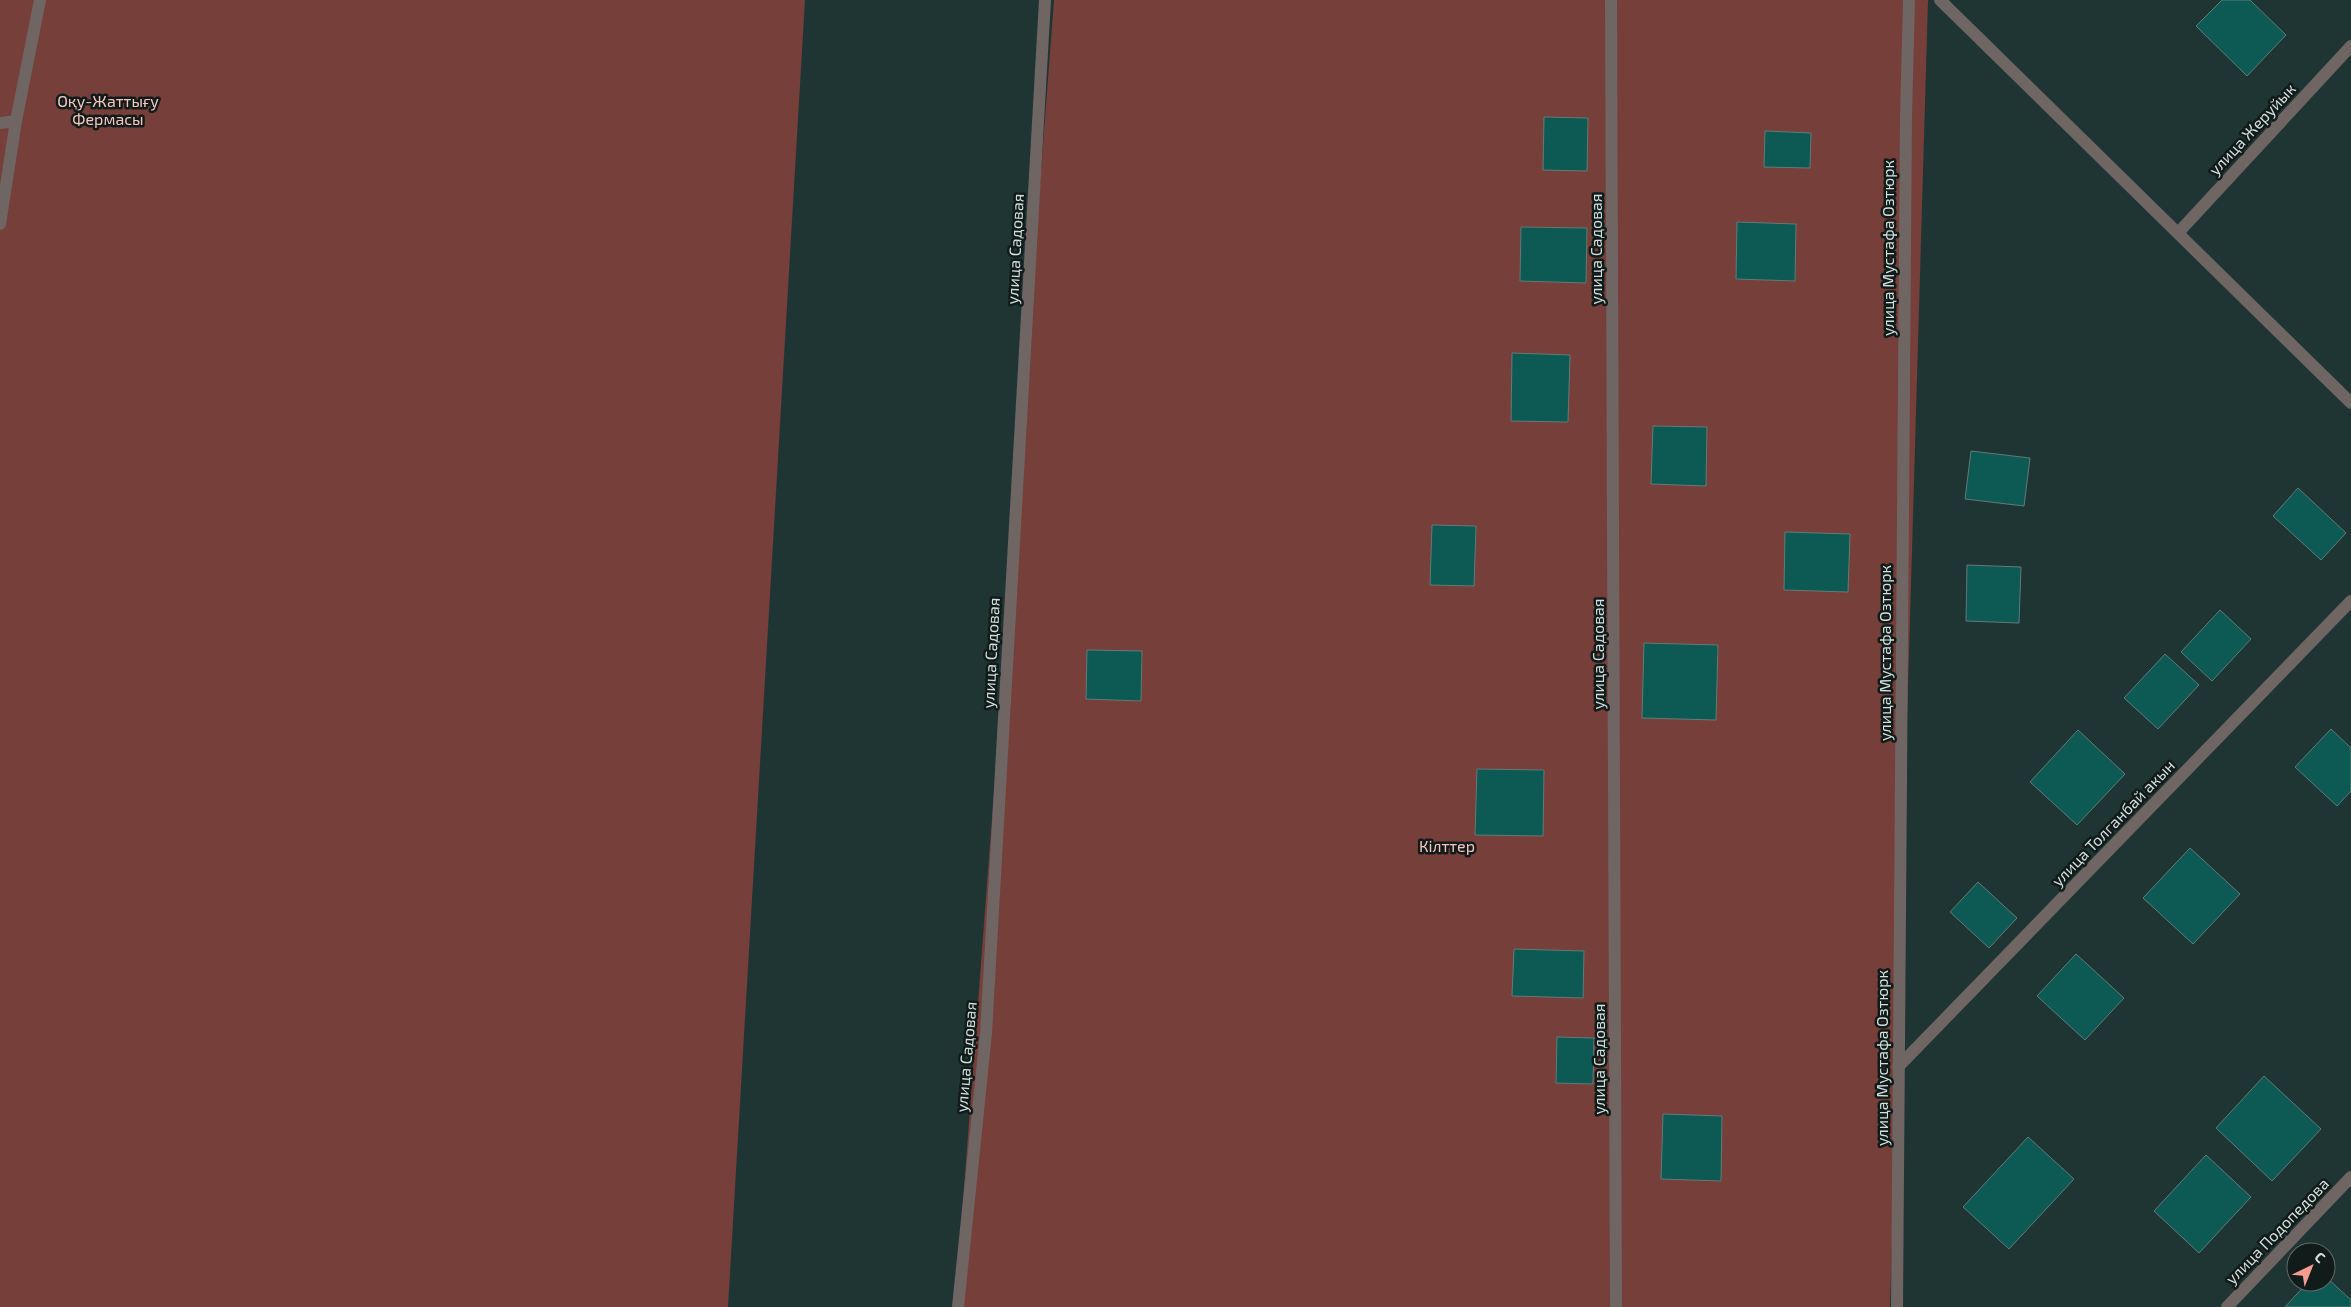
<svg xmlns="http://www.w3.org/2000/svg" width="2351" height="1307" viewBox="0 0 2351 1307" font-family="'Exo 2',sans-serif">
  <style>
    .green { fill: #773f39 }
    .building { fill: #0d5a55; stroke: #627a78 }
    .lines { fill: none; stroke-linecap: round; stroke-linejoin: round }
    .minor { stroke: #6f6563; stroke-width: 12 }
    .tertiary { stroke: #6f6563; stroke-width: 12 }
    .labels { text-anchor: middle; stroke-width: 5; stroke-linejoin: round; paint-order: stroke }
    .park-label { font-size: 16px; fill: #f7c5bf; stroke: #111b1a }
    .street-label { font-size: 16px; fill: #d2dfdd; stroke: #111b1a }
  </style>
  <rect width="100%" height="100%" fill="#1f3534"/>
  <path class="green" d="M0,0H805L728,1307H0Z
    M1054,0H1928L1890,1307H955Z"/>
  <path class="building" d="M2222,0H2250L2286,35L2247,76L2196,26Z
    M1544,117L1588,118L1587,171L1543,170Z
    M1765,131L1811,133L1810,168L1764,167Z
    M1737,222L1796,224L1795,281L1736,279Z
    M1521,227L1587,228L1586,283L1520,281Z
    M1512,353L1570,355L1568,422L1511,421Z
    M1653,426L1707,427L1706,486L1651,484Z
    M1971,451L2030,458L2024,506L1965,499Z
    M2298,488L2346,533L2321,560L2273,516Z
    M1432,525L1476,526L1474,586L1430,585Z
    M1785,532L1850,534L1848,592L1784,590Z
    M1967,565L2021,567L2019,623L1966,621Z
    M2220,610L2251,639L2212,681L2181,652Z
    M1644,643L1718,645L1716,720L1642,718Z
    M1087,650L1142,651L1141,701L1086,699Z
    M2165,654L2199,685L2158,729L2124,698Z
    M2331,729L2351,748V791L2337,806L2295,767Z
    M2078,730L2125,774L2077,825L2030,782Z
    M1477,769L1544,770L1543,836L1475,835Z
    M2190,848L2240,894L2193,944L2143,898Z
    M1978,882L2017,918L1989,948L1950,912Z
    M1514,949L1584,951L1583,998L1512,996Z
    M2076,954L2124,998L2085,1040L2037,996Z
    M1557,1037L1594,1038L1593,1084L1556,1083Z
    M2264,1076L2321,1129L2272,1181L2216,1128Z
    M1663,1114L1722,1116L1721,1181L1661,1179Z
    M2028,1137L2074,1179L2009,1249L1963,1207Z
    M2206,1155L2251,1197L2199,1253L2154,1211Z
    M2326,1277L2351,1300V1307H2285L2308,1282H2326Z"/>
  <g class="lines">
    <path class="minor" d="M1611,0L1616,1307
      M1940,0L2351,403
      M0,123L16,121
      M0,224L16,121L40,0
      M2178,233L2351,46
      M1898,1067L2351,601
      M1897,1307L1906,116L1909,0
      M2227,1307L2351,1177"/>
    <path class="tertiary" d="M958,1307L986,1033L1045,0"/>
  </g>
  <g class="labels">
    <g class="park-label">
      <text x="108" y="107">Оқу-Жаттығу<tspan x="108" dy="18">Фермасы</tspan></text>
      <text x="1447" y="852">Кілттер</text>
    </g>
    <g class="street-label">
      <text transform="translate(2252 129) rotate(-47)" y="6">улица Жеруйык</text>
      <text transform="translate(1888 248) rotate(-90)" y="6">улица Мустафа Озтюрк</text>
      <text transform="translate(1015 249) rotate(-87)" y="6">улица Садовая</text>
      <text transform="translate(1596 249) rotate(-90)" y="6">улица Садовая</text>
      <text transform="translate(991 653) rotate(-87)" y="6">улица Садовая</text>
      <text transform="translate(1885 653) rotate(-90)" y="6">улица Мустафа Озтюрк</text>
      <text transform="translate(1598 654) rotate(-90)" y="6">улица Садовая</text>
      <text transform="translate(2113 823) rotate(-46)" y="6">улица Толганбай акын</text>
      <text transform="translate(966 1057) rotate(-85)" y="6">улица Садовая</text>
      <text transform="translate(1882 1058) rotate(-90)" y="6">улица Мустафа Озтюрк</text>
      <text transform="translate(1599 1059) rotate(-90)" y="6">улица Садовая</text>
      <text transform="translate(2277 1231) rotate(-46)" y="6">улица Подопедова</text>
    </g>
  </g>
  <g transform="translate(2311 1267) rotate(43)"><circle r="24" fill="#111b1a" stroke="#5e6968"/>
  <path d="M0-4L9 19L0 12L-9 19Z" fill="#f59c92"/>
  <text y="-8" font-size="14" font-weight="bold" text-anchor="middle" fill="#d2dfdd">С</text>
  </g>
</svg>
